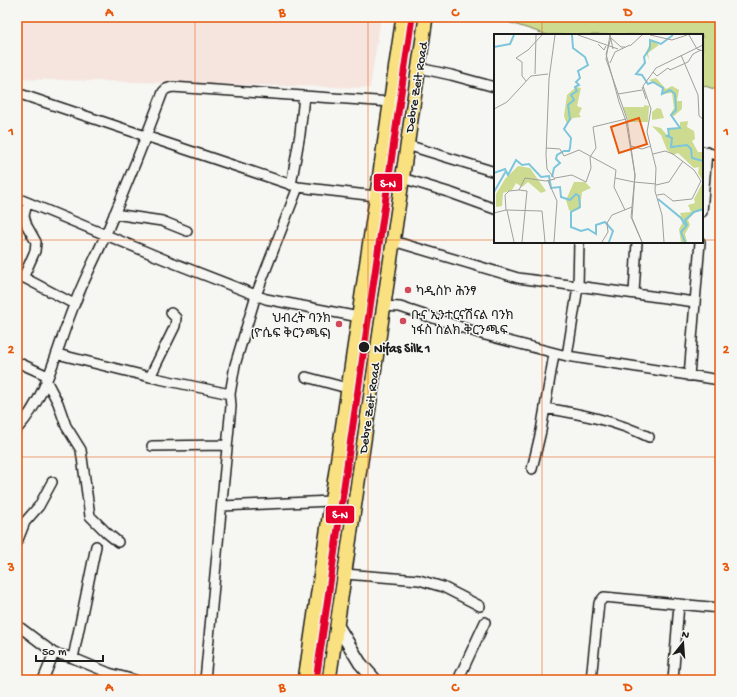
<svg xmlns="http://www.w3.org/2000/svg" width="737" height="697" viewBox="0 0 737 697" font-family="'Gochi Hand','Noto Sans Ethiopic',sans-serif">
  <style>
    .built { fill: #f6e5df }
    .green { fill: #ccdb8f; stroke: #747c56 }
    .lines { fill: none; stroke-linecap: round; stroke-linejoin: round }
    .street-casing { stroke: #1c1c1c; stroke-width: 12 }
    .secondary-casing { stroke: #1c1c1c; stroke-width: 15 }
    .primary-casing { stroke: #1c1c1c; stroke-width: 16 }
    .street { stroke: #f6f6f2; stroke-width: 9 }
    .secondary { stroke: #f6f6f2; stroke-width: 12 }
    .primary { stroke: #f9e181; stroke-width: 13 }
    .rail-1-casing { stroke: #f6f6f2; stroke-width: 10 }
    .rail-1 { stroke: #e4002b; stroke-width: 7 }
    .grid { fill: none; stroke: #e8590c; stroke-width: 1; stroke-opacity: 0.55 }
    .poi-dot { fill: #d1495b; stroke: #f6f6f2; stroke-width: 1.5 }
    .stop-dot { fill: #1c1c1c; stroke: #f6f6f2; stroke-width: 1.5 }
    .labels { text-anchor: middle; stroke-width: 3; stroke-linejoin: round; paint-order: stroke }
    .street-label { font-size: 13px; fill: #1c1c1c; stroke: #f6f6f2 }
    .poi-label { font-size: 13px; fill: #1c1c1c; stroke: #f6f6f2; text-anchor: start }
    .stop-label { font-size: 13px; font-weight: bold; fill: #1c1c1c; stroke: #f6f6f2; text-anchor: start }
    .inset-river { fill: none; stroke: #7cc6dc; stroke-width: 2 }
    .inset-road { fill: none; stroke: #9f9f9c; stroke-width: 1 }
    .view { fill: #e8590c; fill-opacity: 0.15; stroke: #e8590c; stroke-width: 2 }
    .inset-edge { fill: none; stroke: #1c1c1c; stroke-width: 2 }
    .line-badge { stroke: #f6f6f2; stroke-width: 1.5 }
    .badge-label { font-size: 11px; text-anchor: middle; font-weight: bold; fill: #fff }
    .neatline { fill: none; stroke: #e8590c; stroke-width: 1.5 }
    .grid-label { font-size: 13px; text-anchor: middle; font-weight: bold; fill: #e8590c }
  </style>
  <rect width="100%" height="100%" fill="#f6f6f2"/>
  <filter id="ink" filterUnits="userSpaceOnUse"><feTurbulence type="fractalNoise" baseFrequency=".025" numOctaves="2"/><feDisplacementMap in="SourceGraphic" scale="8" xChannelSelector="R" yChannelSelector="G"/><feConvolveMatrix kernelMatrix="1 2 1 2 8 2 1 2 1" color-interpolation-filters="sRGB"/></filter>
  <g filter="url(#ink)">
    <path class="built" d="M17,17H381L370,88L17,79Z"/>
    <path class="green" d="M492,17H720V91L702,85V35H548Z"/>
    <g class="lines">
      <g class="street-casing">
        <path id="street" d="M419,68L451,75L495,87
          M23,95L298,187L376,196
          M407,145L495,172
          M702,151L720,156
          M402,178L451,193L495,209
          M291,185L300,134L304,96
          M17,198L166,260L266,299L359,317
          M702,212L707,152
          M114,214L162,221L187,231
          M393,241L518,278L695,302
          M17,274L74,304
          M23,278L35,251L36,242L27,226L24,216L27,203
          M634,293L637,242
          M383,306L400,307L485,335L567,356L720,380
          M57,354L150,377L230,394
          M567,356L578,287L579,242
          M17,362L48,376
          M689,376L700,242
          M150,377L175,326L176,318L171,313
          M306,377L347,388
          M46,380L58,403L66,426L81,450L90,516L107,533L118,542
          M545,408C581,414 616,421 649,437
          M17,429C49,395 57,345 75,303C84,279 96,257 106,234C126,187 145,140 163,92L166,89L172,87L391,102
          M152,446L227,445
          M532,469L541,431L554,354
          M222,506L331,501
          M17,542L25,522L39,506L52,482
          M345,574L419,580L443,587L480,606
          M17,625L54,653L73,658L109,673L135,680
          M73,658L96,546
          M43,680L54,653
          M205,680L231,406L230,394L235,365L256,295L298,187
          M458,680L485,622
          M591,680L599,603L604,597L720,608
          M673,680L679,604"/>
      </g>
      <g class="secondary-casing">
        <path id="secondary" d="M337,625L360,663L375,680"/>
      </g>
      <g class="primary-casing">
        <path id="primary" d="M305,680L403,17
          M329,680L426,17"/>
      </g>
      <use href="#street" class="street"/>
      <use href="#secondary" class="secondary"/>
      <use href="#primary" class="primary"/>
      <g class="rail-1-casing">
        <path id="rail-1" d="M316,680L412,17"/>
      </g>
      <use href="#rail-1" class="rail-1"/>
    </g>
  </g>
  <path class="grid" d="M195,17V680M368,17V680M542,17V35M17,240H495M702,240H720M542,242V680M17,457H720"/>
  <g class="poi-dot">
    <circle cx="408" cy="290" r="4"/>
    <circle cx="403" cy="321" r="4"/>
    <circle cx="339" cy="324" r="4"/>
  </g>
  <circle class="stop-dot" cx="364" cy="347" r="6"/>
  <g class="labels">
    <g class="street-label">
      <text transform="translate(415 87) rotate(-81)" y="5">Debre Zeit Road</text>
      <text transform="translate(368 408) rotate(-82)" y="5">Debre Zeit Road</text>
    </g>
    <g class="poi-label">
      <text x="416" y="295">ካዲስኮ ሕንፃ</text>
      <text x="411" y="319">ቡና ኢንተርናሽናል ባንክ<tspan x="411" dy="15">ነፋስ ስልክ ቅርንጫፍ</tspan></text>
      <text x="331" y="322" text-anchor="end">ህብረት ባንክ<tspan x="331" dy="15">(ዮሴፍ ቅርንጫፍ)</tspan></text>
    </g>
    <g class="stop-label">
      <text x="374" y="352">Nifas Silk 1</text>
    </g>
  </g>
  <g transform="translate(494 34)">
    <rect width="209" height="209" fill="#f6f6f2"/>
    <path d="M157,6L165,11L154,19L155,26L152,19ZM162,44L172,55L178,52L185,56L183,67H188V75L180,82L176,81L180,74L178,59L167,60L169,54L155,46ZM82,53L87,54L83,72L88,74L85,80L87,83L79,84L73,90L70,82L73,61ZM150,71L155,72L154,88H135L129,73H150ZM163,74L167,75L170,84L158,86V78ZM194,87L193,93L200,97L201,105L198,107L204,118H209V147L204,139L205,133L200,134L184,119L179,121L173,116L167,101L158,92L167,94L173,101L176,100L174,95H186V88ZM24,132L36,134L52,157L47,159L34,148L28,153L22,149L18,156L9,159L8,172L2,173V160L11,145ZM80,148H91L97,154L88,158L86,175L78,178L75,176L72,166ZM209,148V177L201,178L194,186L196,191L191,200L193,208H187L185,195L189,188L186,179L197,178L194,171L201,169L200,165Z" fill="#ccdb8f"/>
    <path class="inset-river" d="M179,1L167,10L156,6V14L150,23L151,29L142,40L148,41L154,50L159,48L169,54L168,60L176,56L181,60L182,76L177,81L186,94L174,95L175,101L173,102L178,104L177,113L193,111L197,115L198,124L209,127M0,13L16,10L20,1M0,139L11,135L14,141L22,126L28,131L35,130L47,143L55,142L57,154L66,153L67,163L76,166L82,160L85,162L86,173L77,178V193L87,197L94,195L102,200V191L111,188L119,197L115,208M58,143L60,134L66,129L62,125L63,121L70,117H75L76,114L77,104L70,95L76,85L74,71L80,66L77,61L83,57L81,53L85,51L82,48L86,44L84,37L94,31L91,23L79,14L78,1M0,158L12,137M164,165L187,184L191,191M191,208L187,198L193,191L191,186L200,178L209,175"/>
    <path class="inset-road" d="M84,1L124,15M116,1L119,15M116,1L112,25L133,85L141,141L138,184L148,208M156,1L178,6L193,1M195,1L203,15L209,17M104,10L110,16L112,12M136,12L148,1M131,13H127L117,4L112,20L125,68L132,87L141,141L137,183L148,208M187,21L204,61L205,82L209,85M116,29L121,18L136,11M159,38L163,42L174,34L176,36L194,28L199,20L207,16M41,40L42,1M32,47L28,42V28L22,24L34,16L48,1M148,53L152,65M124,60L148,56M0,75L13,68L37,42L54,40M137,112L148,115L157,112M52,114L66,115L70,122L85,116L122,136L120,153L131,176M159,120L171,117L179,120L200,136L207,147L198,165L179,167L170,160L163,161M61,144L78,141L92,148L97,134L96,123L102,114L99,93L132,85M121,144L140,148M54,147L63,167L60,208M140,148L162,150M162,151L175,148L189,127M25,156L33,157L28,208M12,176L48,177L51,208M13,176L20,208M0,179L12,176L11,161L15,157L25,156L31,144L52,147L61,145L53,135L52,121L55,45L61,1M108,208L114,198L113,189L118,181L138,173M170,208L168,181L161,157L162,134L153,98L157,75L149,52L162,34L209,11"/>
    <path class="view" d="M145,84L153,110L125,119L117,93Z"/>
    <rect width="209" height="209" class="inset-edge"/>
  </g>
  <g class="line-badge">
    <rect x="373" y="173" width="30" height="19" rx="4" fill="#e4002b"/>
    <rect x="325" y="505" width="30" height="19" rx="4" fill="#e4002b"/>
  </g>
  <g class="badge-label">
    <text x="388" y="187">S-N</text>
    <text x="340" y="518">S-N</text>
  </g>
  <rect width="737" height="697" fill="none" stroke="#f6f6f2" stroke-width="44"/>
  <g transform="translate(683 643) rotate(17)" stroke="#f6f6f2" stroke-width="3" paint-order="stroke">
  <path d="M0-3L7 15L0 10L-7 15Z" fill="#1c1c1c"/>
  <text y="-6" font-size="11" font-weight="bold" text-anchor="middle" fill="#1c1c1c">N</text>
  </g>
  <path d="M36 655v6h67v-6" fill="none" stroke="#1c1c1c" stroke-width="2"/>
  <text x="42" y="655" font-size="12" fill="#1c1c1c" stroke="#f6f6f2" stroke-width="3" paint-order="stroke">50 m</text>
  <rect x="22" y="22" width="693" height="653" class="neatline"/>
  <g class="grid-label">
    <text x="109" y="16">A</text>
    <text x="282" y="16">B</text>
    <text x="455" y="16">C</text>
    <text x="628" y="16">D</text>
    <text x="11" y="135">1</text>
    <text x="726" y="135">1</text>
    <text x="11" y="353">2</text>
    <text x="726" y="353">2</text>
    <text x="11" y="571">3</text>
    <text x="726" y="571">3</text>
    <text x="109" y="691">A</text>
    <text x="282" y="691">B</text>
    <text x="455" y="691">C</text>
    <text x="628" y="691">D</text>
  </g>
</svg>
